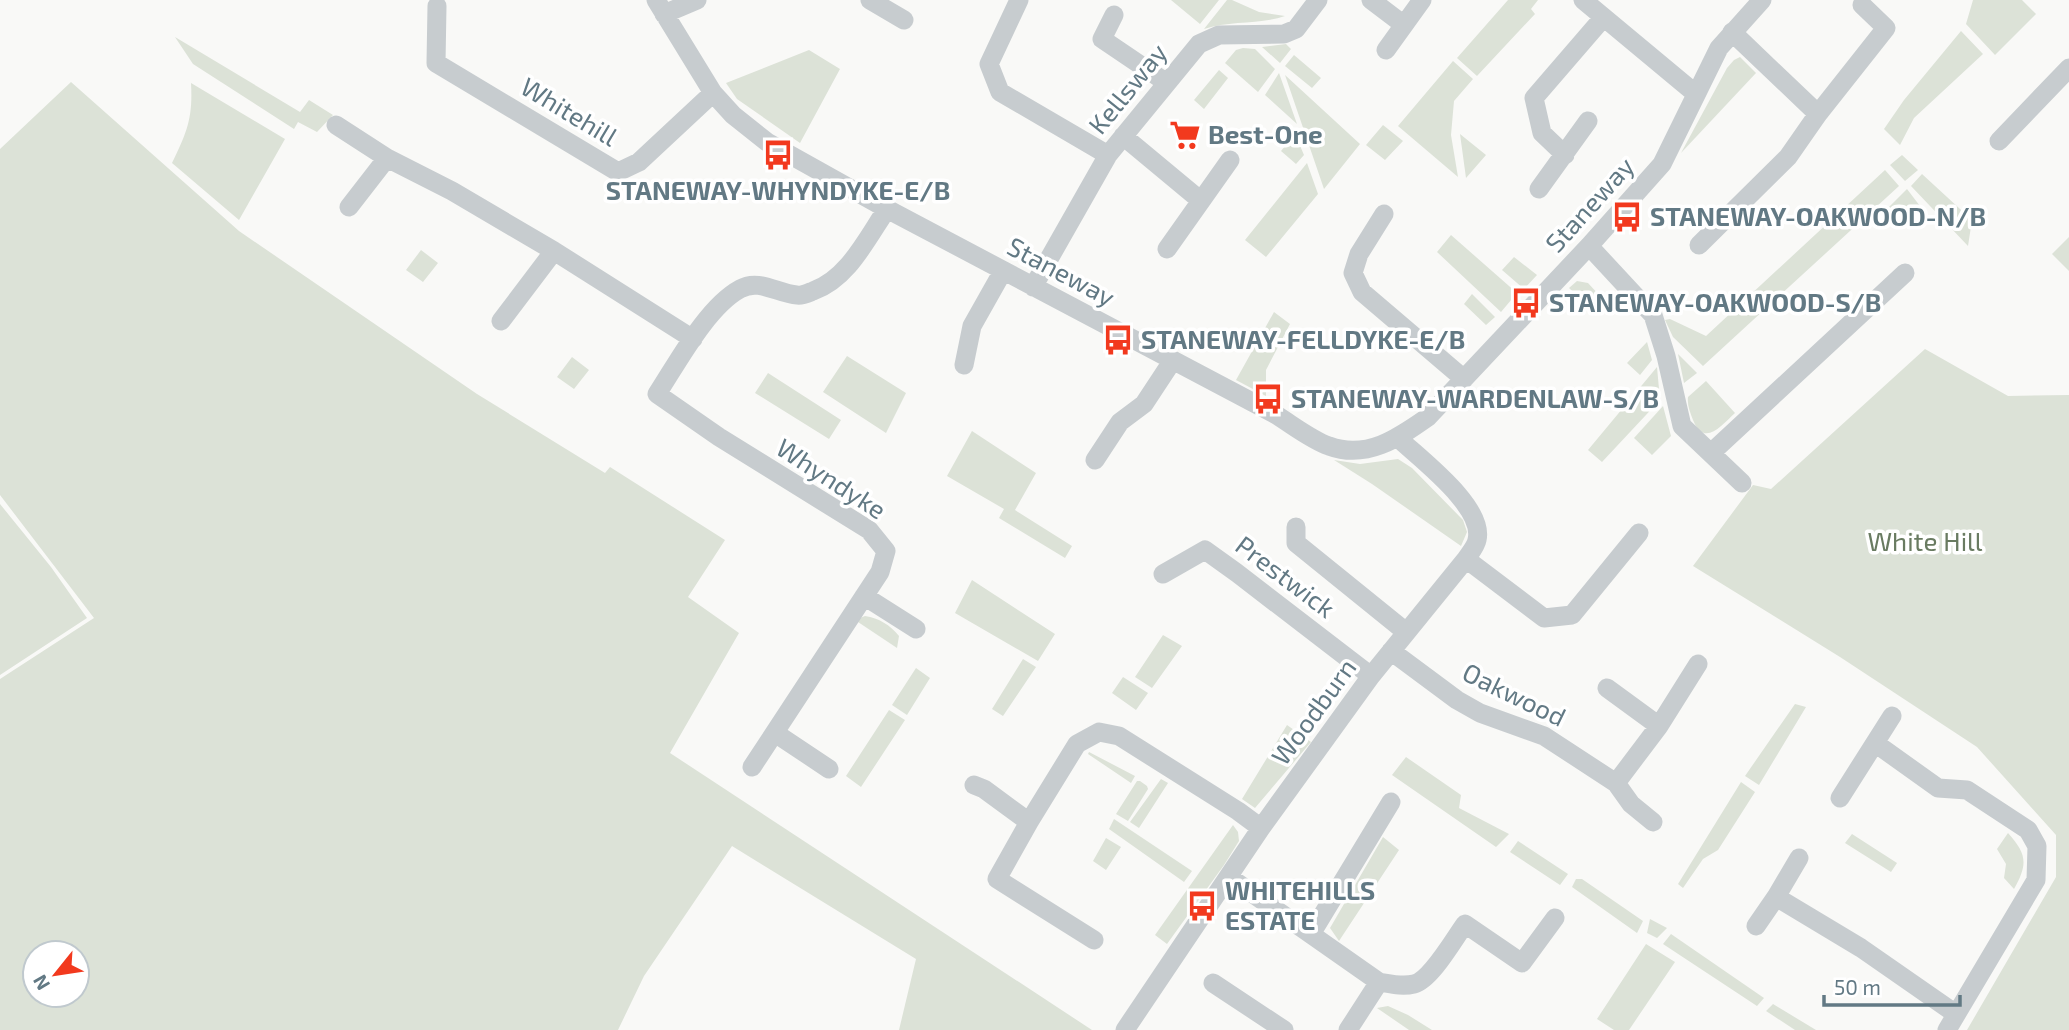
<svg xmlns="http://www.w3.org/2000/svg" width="2069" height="1030" viewBox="0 0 2069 1030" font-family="'Exo 2',sans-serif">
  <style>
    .green { fill: #dce2d7; fill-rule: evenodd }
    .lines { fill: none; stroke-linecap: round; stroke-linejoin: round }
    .minor { stroke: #c7cccf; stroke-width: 19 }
    .labels { text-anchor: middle; stroke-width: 7; stroke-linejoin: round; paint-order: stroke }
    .street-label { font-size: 26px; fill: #627984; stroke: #fff }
    .poi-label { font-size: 26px; font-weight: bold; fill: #627984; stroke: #fff; text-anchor: start }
    .park-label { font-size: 26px; fill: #697b61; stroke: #fff }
  </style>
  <rect width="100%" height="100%" fill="#f9f9f7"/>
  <path class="green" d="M1171,0H1219L1200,24Z
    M1227,0H1232L1259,12L1285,16C1259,25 1230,20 1204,29Z
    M1508,0H1538L1531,9L1535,14L1477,76L1457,58Z
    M1973,0H2022L2036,14L1995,55L1966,24Z
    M1961,31L1983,54L1914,118L1900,145L1884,129L1904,100Z
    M175,37L300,112L309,100L333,115L317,132L298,122L294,129L193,64Z
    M1286,44L1291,49L1280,63L1262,47Z
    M1243,48L1255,49L1275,69L1258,92L1225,63L1236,50Z
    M809,50L840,69L800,143L737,99L726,83Z
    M1294,55L1321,78L1312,88L1285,66Z
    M1740,57L1756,73L1681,153L1727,68L1734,60Z
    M1453,61L1473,79L1454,101L1451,135L1458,177L1398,126Z
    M1219,70L1228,78L1204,109L1194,100Z
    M1279,73L1297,124L1265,95Z
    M1285,75L1360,144L1324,189Z
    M71,82L239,231L477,394L605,473L610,467L725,540L688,597L739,633L670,753L1092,1030H899L916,959L732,846L644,976L618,1030H0V679L94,618L0,495V149ZM35,953H77V995H35Z
    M191,83L285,139L239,220L172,163C187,132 193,118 191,83Z
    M1383,125L1403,141L1385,160L1366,145Z
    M1295,134L1304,155L1296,164L1281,151Z
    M1460,134L1486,155L1466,178Z
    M1902,155L1918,170L1905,181L1890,165Z
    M1307,163L1318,194L1266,257L1245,240Z
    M1885,170L1899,186L1703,366L1673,337L1665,320L1670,319L1706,336Z
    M1922,174L1972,220L1968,246L1911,186Z
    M1907,189L1923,210L1905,225L1889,207Z
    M1451,235L1517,293L1501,312L1437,252Z
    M2069,237V271L2052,254Z
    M421,250L438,263L423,282L406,270Z
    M1514,257L1537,275L1524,289L1502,270Z
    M1577,281L1588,283L1600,296L1589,307L1569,288Z
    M1472,294L1495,317L1486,325L1464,304Z
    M1274,312L1290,324L1266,370V396L1236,380Z
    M1647,342L1652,360L1640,375L1627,363Z
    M1925,349L2008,396L2069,395V1030H1967L2056,877V835L1977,747L1840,657L1693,566L1753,485L1771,489Z
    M1678,354L1697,373L1684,383Z
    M847,356L906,393L886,433L823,392Z
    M572,357L589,370L574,389L557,377Z
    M1657,367L1660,400L1602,462L1588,450Z
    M768,373L841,420L829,439L755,393Z
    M1706,381L1735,413C1722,425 1704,448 1693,420C1690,412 1687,405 1688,397Z
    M1663,406L1671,436L1652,455L1634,438Z
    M972,431L1036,473L1015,510L1072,546L1065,558L999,518L1004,509L947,476Z
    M1398,459L1412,468L1463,520L1467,532L1461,546L1372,484L1334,460L1360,464Z
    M0,504L51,567L87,618L0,675Z
    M972,580L1055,634L1038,661L955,613Z
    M865,616C879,618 890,625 899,636L897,648L855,620Z
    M1163,635L1182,646L1152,688L1135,677Z
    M1023,659L1036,667L1003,716L992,709Z
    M916,668L930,678L907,715L892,705Z
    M1123,677L1148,693L1136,710L1112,693Z
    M1795,704L1806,707L1759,785L1745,776Z
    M889,710L905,720L861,787L846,776Z
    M1287,725L1311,742L1255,808L1242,799Z
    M1089,752L1135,776L1131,783L1088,754Z
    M1406,757L1461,795L1459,808L1509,834L1496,847L1392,775Z
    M1161,779L1168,783L1139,828L1130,822Z
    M1137,781H1140L1147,786L1148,789L1128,821L1116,814Z
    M1741,782L1755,792L1718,850L1703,859L1683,888L1678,884Z
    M1114,819L1192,871L1184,882L1109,829Z
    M1233,825L1238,832L1239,841L1224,865L1167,944L1155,935Z
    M2008,833C2027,854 2028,864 2014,889L2004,878L2006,864L1997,849Z
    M1852,834L1897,863L1891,872L1845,843Z
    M1383,837L1399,850L1339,941L1330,928Z
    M1106,838L1121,847L1106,870L1093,861Z
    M1518,841L1568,874L1560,885L1510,852Z
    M1576,879H1582L1643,921L1637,933L1572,887Z
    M1650,919L1667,928L1657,938L1647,933Z
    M1671,934L1764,998L1757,1006L1663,944Z
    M1646,944L1675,962L1629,1030H1614L1597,1019Z
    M1773,1004L1816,1030H1795L1766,1011Z
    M1388,1006L1408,1015L1432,1030H1409L1377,1008Z"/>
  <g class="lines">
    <path class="minor" d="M656,0L713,93L733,115L767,142L887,209L1273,413C1290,423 1311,440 1329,446C1367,460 1398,438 1428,417L1589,246L1662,164L1719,48L1762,0
      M870,0L904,20
      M1019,0L989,64L1000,92L1108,155
      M1371,0L1404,25
      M1583,0L1696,94
      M437,6L436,63L618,172L639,162L713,93
      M664,14L697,0
      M1114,15L1102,39L1167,83
      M1732,32L1818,114
      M1386,50L1422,0
      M336,125L387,158L452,191L554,251L693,339
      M1123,136L1200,200
      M1999,141L2069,68
      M1565,155L1542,133L1534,98L1603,18
      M1539,189L1588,121
      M349,207L387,158
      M1384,214L1359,254L1353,273L1362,292L1464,379
      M1699,245L1788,157L1818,114L1886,28L1862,5
      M1589,246L1653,315L1666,356L1682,426L1742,483
      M1167,249L1230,160
      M1033,287L1108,155L1199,44L1219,35L1284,34L1296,29L1318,0
      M501,321L554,251
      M964,365L972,326L1003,271
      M1711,453L1905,273
      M1095,460L1120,422L1144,404L1173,360
      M1296,527V543L1406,632
      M1466,559L1544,618L1572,615L1639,533
      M1163,574L1205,550L1237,573L1371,676
      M864,596L916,629
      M1391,651L1457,700L1480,713L1544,736L1616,783L1631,804L1653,822
      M1607,688L1659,726
      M775,733L829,769
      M1875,743L1938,788L1967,790L2028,830L2037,846L2036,880L1947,1030
      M752,767L880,572L886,551L869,530L719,437L657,394C678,362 707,307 740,289C759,278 778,294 797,295C802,296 808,293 813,291C848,279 867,238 887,209
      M1616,783L1659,726L1698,664
      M974,785L984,789L1029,822
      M1840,798L1892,716
      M1229,877L1379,982L1348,1030
      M1776,897L1861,948L1956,1014
      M1756,926L1776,897L1799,858
      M1311,934L1391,802
      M1094,940L997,879L1029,822L1077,744L1099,732L1119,736L1238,811L1261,828
      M1379,982C1391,984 1402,987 1414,984C1431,980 1454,939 1465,924L1522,963L1555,918
      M1213,983L1284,1030
      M1125,1030L1261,828L1371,676L1466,559C1470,553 1476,546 1477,540C1485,507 1420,459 1398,438"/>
  </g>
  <defs>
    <g id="supermarket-bare" transform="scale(2.415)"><path d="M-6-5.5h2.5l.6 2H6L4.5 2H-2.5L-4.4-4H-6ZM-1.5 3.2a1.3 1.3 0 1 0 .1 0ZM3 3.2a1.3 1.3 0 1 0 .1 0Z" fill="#f2391e" stroke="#fff" stroke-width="2.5" paint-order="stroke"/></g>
    <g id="bus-bare" transform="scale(2.415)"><path d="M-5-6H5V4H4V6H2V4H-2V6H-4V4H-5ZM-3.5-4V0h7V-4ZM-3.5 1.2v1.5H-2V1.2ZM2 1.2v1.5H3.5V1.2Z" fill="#f2391e" stroke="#fff" stroke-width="2.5" paint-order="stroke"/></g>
  </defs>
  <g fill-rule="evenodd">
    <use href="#supermarket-bare" x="1185" y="135"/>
    <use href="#bus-bare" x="778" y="155"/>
    <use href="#bus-bare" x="1627" y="217"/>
    <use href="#bus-bare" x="1526" y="303"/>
    <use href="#bus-bare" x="1118" y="340"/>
    <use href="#bus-bare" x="1268" y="399"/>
    <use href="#bus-bare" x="1202" y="906"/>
  </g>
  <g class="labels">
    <g class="street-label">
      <text transform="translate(1128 89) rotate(-51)" y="9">Kellsway</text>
      <text transform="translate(569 112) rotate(31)" y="9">Whitehill</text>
      <text transform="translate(1590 205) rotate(-48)" y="9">Staneway</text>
      <text transform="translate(1061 272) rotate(28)" y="9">Staneway</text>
      <text transform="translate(831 479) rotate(33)" y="9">Whyndyke</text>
      <text transform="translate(1285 577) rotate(37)" y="9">Prestwick</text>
      <text transform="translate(1514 695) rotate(26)" y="9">Oakwood</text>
      <text transform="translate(1314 712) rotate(-54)" y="9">Woodburn</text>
    </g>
    <g class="poi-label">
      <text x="1208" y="144">Best-One</text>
      <text x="778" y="200" text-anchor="middle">STANEWAY-WHYNDYKE-E/B</text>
      <text x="1650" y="226">STANEWAY-OAKWOOD-N/B</text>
      <text x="1549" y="312">STANEWAY-OAKWOOD-S/B</text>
      <text x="1141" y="349">STANEWAY-FELLDYKE-E/B</text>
      <text x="1291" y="408">STANEWAY-WARDENLAW-S/B</text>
      <text x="1225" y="900">WHITEHILLS<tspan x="1225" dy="30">ESTATE</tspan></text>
    </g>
    <g class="park-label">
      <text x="1925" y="551">White Hill</text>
    </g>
  </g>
  <g transform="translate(56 974) rotate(240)"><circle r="33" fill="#ffffff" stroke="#c0c9ce" stroke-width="2"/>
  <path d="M0-5L12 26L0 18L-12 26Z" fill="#f2391e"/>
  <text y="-10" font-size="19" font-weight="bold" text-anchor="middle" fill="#627984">N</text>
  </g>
  <path d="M1824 995v10h136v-10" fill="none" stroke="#627984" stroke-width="3.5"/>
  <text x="1834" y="995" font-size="21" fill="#627984" stroke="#ffffff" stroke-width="5" paint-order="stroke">50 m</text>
</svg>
